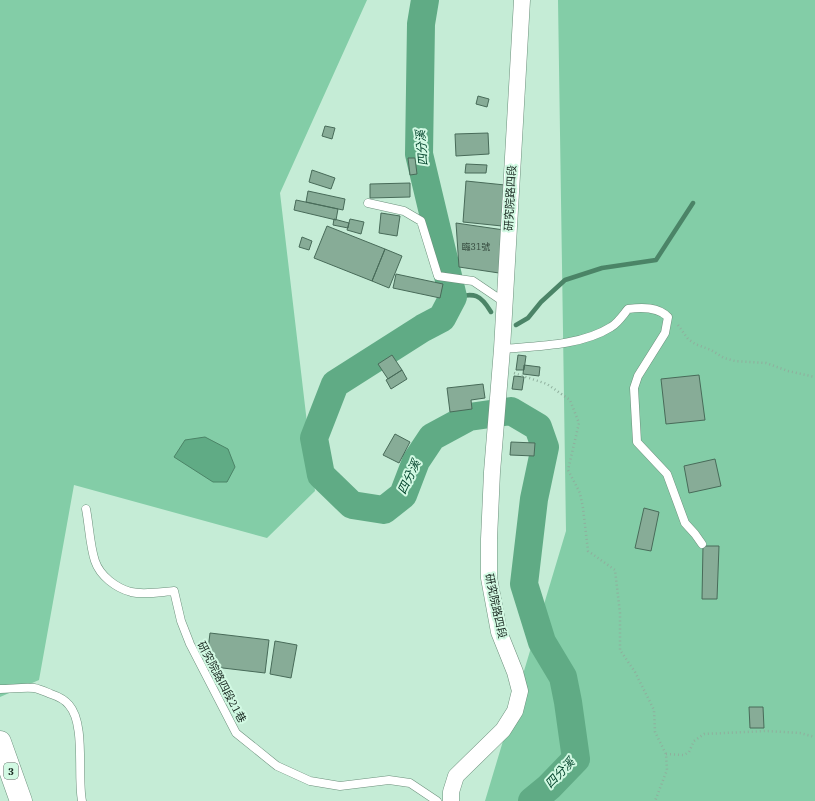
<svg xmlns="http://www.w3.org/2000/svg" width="815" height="801" viewBox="0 0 815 801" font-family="'IBM Plex Serif','Noto Sans TC',serif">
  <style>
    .green { fill: #83cda7 }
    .water { fill: #60ab85; stroke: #4b8467 }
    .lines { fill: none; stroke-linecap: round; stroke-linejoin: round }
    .stream { stroke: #4b8467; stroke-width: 4.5 }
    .river { stroke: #60ab85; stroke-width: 28 }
    .building { fill: #87ac97; stroke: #486b59 }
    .lane-casing { stroke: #6c907c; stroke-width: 9 }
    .street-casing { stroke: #6c907c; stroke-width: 17 }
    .highway-casing { stroke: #6c907c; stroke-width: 23 }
    .path { stroke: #8faf9d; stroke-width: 2.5; stroke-dasharray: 1 3; stroke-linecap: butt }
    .lane { stroke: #fff; stroke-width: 8 }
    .street { stroke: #fff; stroke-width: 16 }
    .highway { stroke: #fff; stroke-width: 22 }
    .labels { text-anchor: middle; stroke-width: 4; stroke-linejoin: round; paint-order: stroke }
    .number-label { font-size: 9px; fill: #354a3e }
    .shield { fill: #d2f9e3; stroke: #51675b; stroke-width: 1 }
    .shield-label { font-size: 10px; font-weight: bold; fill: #1a2921 }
    .street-label { font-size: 11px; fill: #1a2921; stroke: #d2f9e3 }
    .water-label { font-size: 12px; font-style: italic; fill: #02432b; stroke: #d2f9e3 }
  </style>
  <rect width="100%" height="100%" fill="#c5ecd6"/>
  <path class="green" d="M0,0H367L280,193L315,491L267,538L74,485L39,680L0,697Z
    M558,0H815V801H485L566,531Z"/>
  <path class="water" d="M205,437L228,449L235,467L227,482H213L174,457L185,440Z"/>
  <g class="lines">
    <path class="stream" d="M453,297C474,294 479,292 491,312
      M516,325L528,318L541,302L565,280L602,268L656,260L693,203"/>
    <path class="river" d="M425,0L421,24L419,154L453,297L442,318L423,328L335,384L314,438L321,475L352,505L384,510L403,495L416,461L432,437L469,417L511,411L538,427L545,447L534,499L524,584L542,642L563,677L568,702L576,759L549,787L532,801"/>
  </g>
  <path class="building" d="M478,96L489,99L487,107L476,104Z
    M325,126L335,128L332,139L322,136Z
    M488,133L489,154L456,156L455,134Z
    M408,158H415L417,174L410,175Z
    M466,164L487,165L486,173H465Z
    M312,170L335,178L331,189L309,182Z
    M466,181L505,185L502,226L463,222Z
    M410,183V197L370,198V184Z
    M308,191L345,199L343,210L306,202Z
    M296,200L338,209L336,220L294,210Z
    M381,213L400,216L397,236L379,233Z
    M334,219L349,223L348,228L333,225Z
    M350,219L364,222L361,234L347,230Z
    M456,223L504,230L499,273L459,267Z
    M327,226L385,249L372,281L314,258Z
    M302,237L312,241L309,250L299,247Z
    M385,249L402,256L389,288L372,281Z
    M396,274L443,284L440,298L393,288Z
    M392,355L402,370L388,379L378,364Z
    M518,355L526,356L524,370H516Z
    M524,365L540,367L539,376L523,374Z
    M402,370L407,379L391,389L386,380Z
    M699,375L705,420L666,424L661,379Z
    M514,376L524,377L522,390L512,389Z
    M483,384L485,398L471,400L472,409L450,412L447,388Z
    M395,434L410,442L399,463L383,455Z
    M511,442L535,443L534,456L510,455Z
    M715,459L721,486L689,493L684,466Z
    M644,508L659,512L651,551L635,548Z
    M703,546H719L717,599H702Z
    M210,633L269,640L265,673L206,666Z
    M275,641L297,645L291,678L270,674Z
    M749,707H763L764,728H750Z"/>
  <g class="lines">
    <g class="lane-casing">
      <path id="lane" d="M368,203L404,211L421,221L438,276L473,281L504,302
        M502,349C536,346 581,346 611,327C618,323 623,315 628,309C643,307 658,307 668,317L665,333L638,376L634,388L637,442L667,474L685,523L695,534L702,544
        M86,509C89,524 90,547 95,561C100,576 116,588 131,592C144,595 160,592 174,591L181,621L190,644L236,733L277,766L310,781L340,786L389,780L410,783L437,801
        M0,689C11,689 23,687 34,688C40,689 46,692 51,694C57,696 65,700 69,705C86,724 77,776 82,801"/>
    </g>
    <g class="street-casing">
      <path id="street" d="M451,801V792L456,776L503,730L515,711L520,691L515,672L499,632L489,578V539L492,472L502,349L522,0"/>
    </g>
    <g class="highway-casing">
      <path id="highway" d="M0,742L21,801"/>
    </g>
    <path class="path" d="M678,325L688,339L695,344L711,350L724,358L735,361L766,363L788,371L815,377
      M514,373L547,384L570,400L579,423L568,470L580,493L583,508L588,551L615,570L620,613V650L635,672L654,710L655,732L666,754L667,770L655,801
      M666,754L684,755L689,752L694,741L704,734L766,731L800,733L815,737"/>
    <use href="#lane" class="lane"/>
    <use href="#street" class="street"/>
    <use href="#highway" class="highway"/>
  </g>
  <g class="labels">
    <g class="number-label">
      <text x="476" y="250">臨31號</text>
    </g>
    <rect class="shield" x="4" y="763" width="14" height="16" rx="3"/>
    <g class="shield-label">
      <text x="11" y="775">3</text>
    </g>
    <g class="street-label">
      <text transform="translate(510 198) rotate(-87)" y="4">研究院路四段</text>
      <text transform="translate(496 606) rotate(78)" y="4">研究院路四段</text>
      <text transform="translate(222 682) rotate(62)" y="4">研究院路四段21巷</text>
    </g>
    <g class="water-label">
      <text transform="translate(422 148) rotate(-95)" y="4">四分溪</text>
      <text transform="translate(409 477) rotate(-64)" y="4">四分溪</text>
      <text transform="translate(560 773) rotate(-46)" y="4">四分溪</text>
    </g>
  </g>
</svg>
